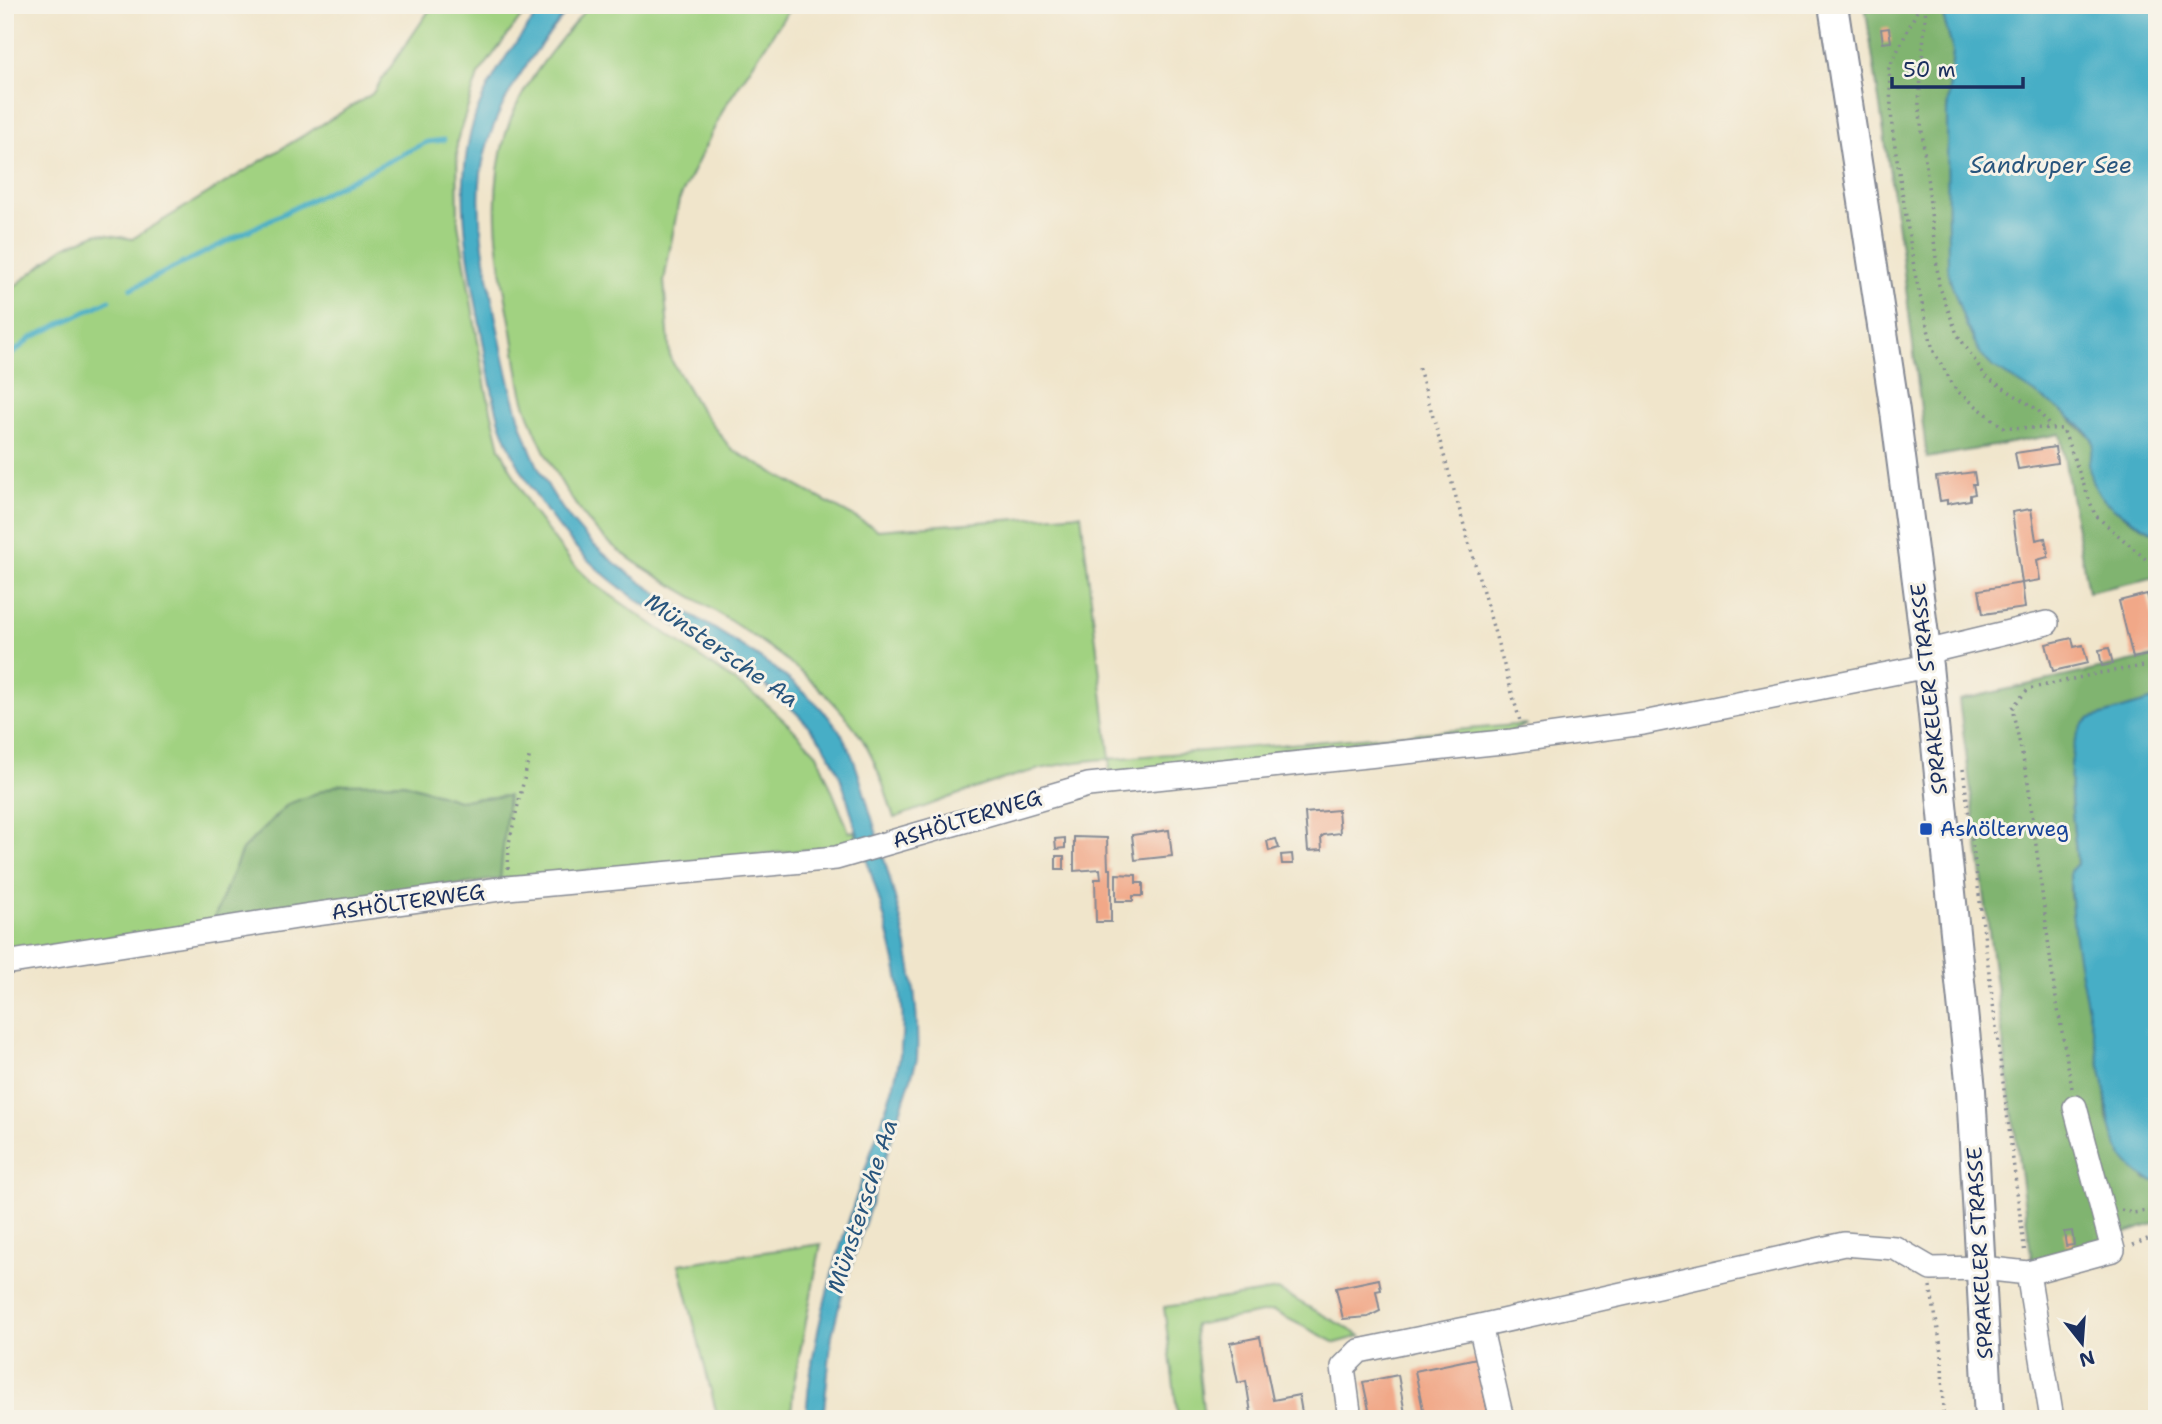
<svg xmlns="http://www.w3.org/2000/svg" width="2162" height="1424" viewBox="0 0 2162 1424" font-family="'Shantell Sans',sans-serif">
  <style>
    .green { fill: #a1d281; stroke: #5e8070; stroke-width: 2 }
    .forest { fill: #80b46f; stroke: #4e7266; stroke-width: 2 }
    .water { fill: #47aec6; stroke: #316e92; stroke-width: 2 }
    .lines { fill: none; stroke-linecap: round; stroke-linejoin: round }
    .stream { stroke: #47aec6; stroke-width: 5 }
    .building { fill: #f1a888 }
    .minor-casing { stroke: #868a94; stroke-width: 26 }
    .major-casing { stroke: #868a94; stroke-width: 32 }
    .path { stroke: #868a94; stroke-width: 3.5; stroke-dasharray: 2 5; stroke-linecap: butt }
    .minor { stroke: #fff; stroke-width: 23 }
    .major { stroke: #fff; stroke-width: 28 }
    .transit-dot { fill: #1a4fb4; stroke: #f7f3e8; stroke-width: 2.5 }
    .labels { text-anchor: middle; stroke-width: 6; stroke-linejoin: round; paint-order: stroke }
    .street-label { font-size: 21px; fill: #1b2f5e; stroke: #f7f3e8 }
    .transit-label { font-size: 21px; fill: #164399; stroke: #f7f3e8; text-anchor: start }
    .water-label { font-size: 23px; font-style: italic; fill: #28557d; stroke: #f7f3e8 }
  </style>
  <rect width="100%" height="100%" fill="#f7f3e8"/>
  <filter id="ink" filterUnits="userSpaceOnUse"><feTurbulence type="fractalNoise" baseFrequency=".0143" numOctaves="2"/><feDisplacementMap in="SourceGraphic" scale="14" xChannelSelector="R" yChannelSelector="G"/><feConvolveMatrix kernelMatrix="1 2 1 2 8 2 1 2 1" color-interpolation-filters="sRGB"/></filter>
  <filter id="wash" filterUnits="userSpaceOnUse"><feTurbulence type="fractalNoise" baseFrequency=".00686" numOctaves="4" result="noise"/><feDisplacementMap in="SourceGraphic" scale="28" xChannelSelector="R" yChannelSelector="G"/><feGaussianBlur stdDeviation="1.57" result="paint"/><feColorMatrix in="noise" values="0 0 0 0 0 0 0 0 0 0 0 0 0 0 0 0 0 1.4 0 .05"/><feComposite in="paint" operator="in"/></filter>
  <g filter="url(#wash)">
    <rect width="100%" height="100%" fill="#f0e5cb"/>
    <path class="green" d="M433,5H530L478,75L457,141L458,223L486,389L500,448L531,509L572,563L593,583L763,701L790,726L817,754L849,832L855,831L859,845L500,879L507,796L458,800L404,783L288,804L242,850L212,923L5,953V294L64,247L98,233L132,239L372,94Z
      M589,5H792L724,108L679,200L664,281L670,358L698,406L732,450L878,530L1081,514L1110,759L1527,724L1506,734L1109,777L1110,759C1035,762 964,793 894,818C884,786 874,754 854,727C814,673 749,632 694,598C661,578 625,560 598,532C566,498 540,448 525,404C518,381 516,355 512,331C499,264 486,200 506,133C520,84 558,44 589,5Z
      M821,1244L793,1388L791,1419H718L679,1264Z
      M1278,1290L1361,1336L1336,1343L1273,1311L1194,1325L1204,1419H1178L1164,1307Z"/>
    <path class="forest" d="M1865,5H1940L1953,51L1947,113L1949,198L2073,422L2093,439L2103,499L2125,517L2157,534V577L2088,592L2060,434L1927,458L1901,249Z
      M2157,656V699L2089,719C2059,743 2074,828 2077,864L2070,872V895L2082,978L2105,1089L2107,1119L2145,1179L2157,1182V1223L2032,1263L1959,700Z
      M404,783L458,800L508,796L500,879L212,923L242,850L288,804L340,784Z"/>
    <path class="water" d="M545,5H572C531,56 491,106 481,173C475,217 486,265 494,309C511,394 527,483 594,545C666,612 771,647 834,723C854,749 861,784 871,815C895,895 921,974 917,1059L841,1298L832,1335L823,1419H806C811,1328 840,1246 868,1161C881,1121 900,1078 902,1036C905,1000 895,959 886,924C879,897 869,866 860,841C848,807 844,773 822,743C766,664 657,627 588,560C551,524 518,473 501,425C491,394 487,361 481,330C468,259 452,184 476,114C491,73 518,39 545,5Z
      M1940,5H2157V534C2129,517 2091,504 2089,465C2088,456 2097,447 2092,439C2081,419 2014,381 1992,366L1981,355L1966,325L1948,274L1947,113L1953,51Z
      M2157,699V1182C2145,1179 2134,1171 2126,1161C2107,1136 2109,1108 2103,1079C2089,1011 2070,941 2070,871L2077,864C2075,828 2058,743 2089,719Z"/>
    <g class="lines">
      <path class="stream" d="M131,289L427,142L444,140
        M5,360L31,338L110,300"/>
    </g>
    <g id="blocks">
      <path class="building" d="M1889,28L1891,42L1883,43L1881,29Z
        M2055,447L2057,463L2018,469L2015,453Z
        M1974,472L1976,484H1973L1975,494L1970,495V500L1947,504V500L1940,501L1936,477Z
        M2031,509L2036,540L2045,538L2048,553V557L2037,560L2040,580L2022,583L2025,608L1983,614L1979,590L2022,583L2012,512Z
        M2147,594L2157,633V653L2133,658L2119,601Z
        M2072,638L2074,647L2083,645L2088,663L2053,671L2046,644Z
        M2109,648L2113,664L2102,666L2099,650Z
        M1338,810L1340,833L1324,835L1321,837L1322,850L1308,851L1305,813Z
        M1169,830L1172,856L1135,860L1132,835Z
        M1074,837L1107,838L1108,869H1111V922H1096L1095,879H1101L1100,869L1074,871Z
        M1065,838V848L1056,849L1055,839Z
        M1276,839L1279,848L1269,851L1267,841Z
        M1292,854L1293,864H1282L1281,855Z
        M1056,856H1064V869H1056Z
        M1116,874L1136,875V883H1143V896H1133V901H1116Z
        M2072,1231L2074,1245L2066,1246L2064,1232Z
        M1379,1279L1381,1290L1376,1291L1380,1311L1368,1317L1343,1319L1336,1288Z
        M1260,1337L1273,1400L1299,1395L1303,1419H1252L1246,1381L1238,1383L1230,1343Z
        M1477,1358L1489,1419H1425L1415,1371Z
        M1398,1375L1406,1419H1371L1363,1382Z"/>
    </g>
  </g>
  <g filter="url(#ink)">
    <use href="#blocks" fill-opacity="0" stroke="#868a94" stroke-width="2"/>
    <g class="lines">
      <g class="minor-casing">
        <path id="minor" d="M1926,652L2047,623
          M5,963L310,915L507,888L836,858L1088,785L1512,741L1643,723L1928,666
          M2028,1273L2052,1419
          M1350,1419L1343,1367L1359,1351L1480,1326
          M1502,1419L1480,1326L1844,1244L1895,1248L1931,1269L1982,1268L2028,1273L2113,1250L2075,1107"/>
      </g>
      <g class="major-casing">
        <path id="major" d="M1833,5L1895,411L1928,666L1971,1090L1989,1419"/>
      </g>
      <path class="path" d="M1920,5L1889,68L1892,127L1915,274L1933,350L1956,390L2003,427L2063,429L2095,515L2157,569
        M1926,5L1919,104L1939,285L1957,334L1986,377L2038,410L2051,428
        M1419,368L1520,721
        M1963,769L2025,1254
        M508,869L509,843L530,754
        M2072,1088L2054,987L2028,782L2012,708L2028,689L2100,673L2157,664
        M2121,1210L2132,1213L2157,1210
        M2133,1245L2157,1235
        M1930,1286L1942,1352L1943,1419"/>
      <use href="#minor" class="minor"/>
      <use href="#major" class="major"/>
    </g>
  </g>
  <rect class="transit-dot" x="1919" y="822" width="14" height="14" rx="3.5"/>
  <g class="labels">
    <g class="street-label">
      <text transform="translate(1929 689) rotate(-96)" y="7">SPRAKELER STRASSE</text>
      <text transform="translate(967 819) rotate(-17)" y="7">ASHÖLTERWEG</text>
      <text transform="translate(408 902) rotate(-8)" y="7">ASHÖLTERWEG</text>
      <text transform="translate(1980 1253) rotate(-93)" y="7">SPRAKELER STRASSE</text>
    </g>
    <g class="transit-label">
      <text x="1940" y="836">Ashölterweg</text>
    </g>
    <g class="water-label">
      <text x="2051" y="173">Sandruper See</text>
      <text transform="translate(722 650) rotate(35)" y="8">Münstersche Aa</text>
      <text transform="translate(862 1206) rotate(-72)" y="8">Münstersche Aa</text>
    </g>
  </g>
  <rect width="2162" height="1424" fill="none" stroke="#f7f3e8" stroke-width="28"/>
  <g transform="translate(2082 1343) rotate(163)" stroke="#f7f3e8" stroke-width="5" paint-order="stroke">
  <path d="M0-5L12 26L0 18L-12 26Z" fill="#1b2f5e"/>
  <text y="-10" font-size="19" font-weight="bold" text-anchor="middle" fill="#1b2f5e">N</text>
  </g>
  <path d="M1892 77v10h131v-10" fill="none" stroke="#1b2f5e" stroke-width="3.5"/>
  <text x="1903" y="77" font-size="21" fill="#1b2f5e" stroke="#f7f3e8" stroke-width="5" paint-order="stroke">50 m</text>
</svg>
